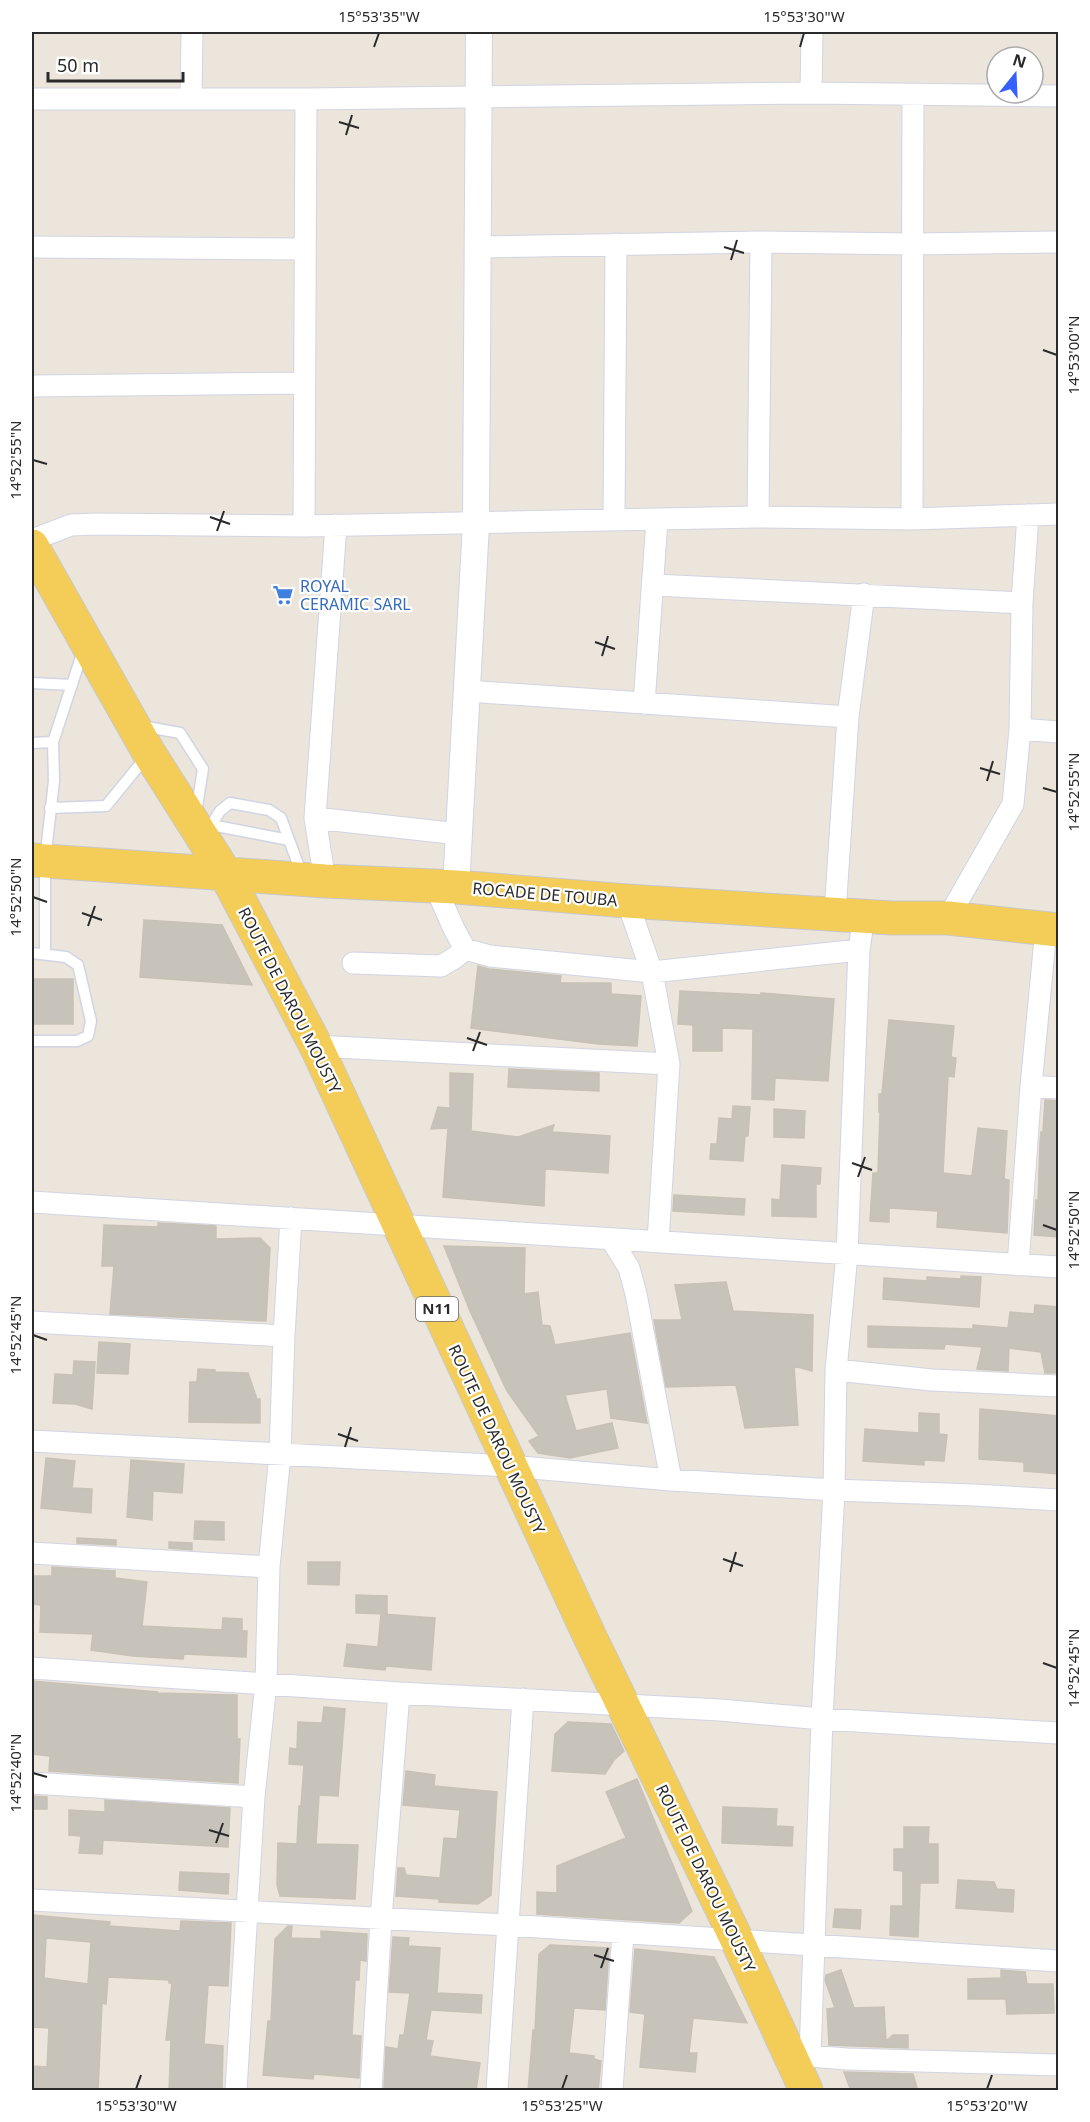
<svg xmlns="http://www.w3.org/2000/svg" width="1090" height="2122" viewBox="0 0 1090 2122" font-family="'Noto Sans',sans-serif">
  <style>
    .building { fill: #c7c3ba; stroke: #c8c1b5; stroke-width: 1.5; fill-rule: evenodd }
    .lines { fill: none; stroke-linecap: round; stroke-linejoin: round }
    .service-casing { stroke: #d1d4e3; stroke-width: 13 }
    .minor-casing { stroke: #d1d4e3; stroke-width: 23 }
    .tertiary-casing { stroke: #d1d4e3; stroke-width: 28 }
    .primary-casing { stroke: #c8c8c8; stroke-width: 35 }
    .service { stroke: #fff; stroke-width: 10 }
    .minor { stroke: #fff; stroke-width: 21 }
    .tertiary { stroke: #fff; stroke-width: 26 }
    .primary { stroke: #f4cd59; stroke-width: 33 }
    .ticks { fill: none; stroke: #2a2a2a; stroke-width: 2 }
    .labels { text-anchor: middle; stroke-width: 4.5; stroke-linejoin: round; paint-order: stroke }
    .shield { fill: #fff; stroke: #6a6a6a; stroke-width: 1.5 }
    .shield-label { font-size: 15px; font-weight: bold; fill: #2a2a2a }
    .shop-label { font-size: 16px; fill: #366cbe; stroke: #fff; text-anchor: start }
    .street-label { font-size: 16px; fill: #2a2a2a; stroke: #fff }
    .neatline { fill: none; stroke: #2a2a2a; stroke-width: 2 }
    .ticks-label { font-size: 15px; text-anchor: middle; fill: #2a2a2a }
  </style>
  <rect width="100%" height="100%" fill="#ece5db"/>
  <path class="building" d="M144,920L222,925L252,985L140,977Z
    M478,966L489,969L561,976L560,983H611V994L641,996L637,1046L599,1044L471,1028Z
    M32,979H73V1024H32Z
    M680,991L761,995V993L834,999L828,1081L775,1078L774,1100L752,1099L753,1029L722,1028V1051H693V1025L678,1024Z
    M889,1020L954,1026L951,1057L956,1058L954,1077L948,1076L943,1173L972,1176L978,1128L1007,1131L1004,1179L1009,1180L1007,1233L937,1227L938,1211L889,1208V1222L870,1221L873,1173H878L880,1112H879V1094H882Z
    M509,1069L599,1073V1091L508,1087Z
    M450,1073L473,1074L471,1131L518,1137L554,1125L552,1132L610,1136L608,1173L545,1169L544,1206L443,1197L448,1128L431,1129L438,1107L450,1108Z
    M1045,1100L1059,1101V1237L1034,1235L1036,1200L1038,1201L1040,1143L1041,1132H1043Z
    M733,1106L750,1107L748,1136H745L743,1161L710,1159L711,1144H717L719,1118L732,1119Z
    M774,1109L805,1111L804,1138L774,1137Z
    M782,1165L821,1168L820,1184H816V1217L772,1216V1199L780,1200Z
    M674,1195L745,1199L744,1215L673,1211Z
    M158,1223L216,1226V1239L260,1238L270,1248L266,1321L110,1314L114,1266H102L104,1225L158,1227Z
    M444,1246L525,1248L524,1294L538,1292L542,1325L550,1326L555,1345L630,1333L647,1423L611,1418L607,1389L565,1395L576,1431L612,1423L618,1448L570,1458L538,1453L529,1441L539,1436L507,1391L470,1311Z
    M961,1276L981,1277L979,1307L883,1299L884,1278L927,1281V1277L961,1279Z
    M726,1282L733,1311L813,1315L812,1371L794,1366L798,1425L745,1428L736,1385L666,1387L654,1320H682L675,1285Z
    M1035,1305L1059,1307V1373H1045L1041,1352L1009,1348L1008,1371L977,1369L982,1347L945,1344L944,1349L868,1347V1326L973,1329V1325L1008,1328L1010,1312L1034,1314Z
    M99,1342L130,1344L128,1374L97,1373Z
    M74,1361L95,1362L92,1409L75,1404L53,1403L55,1374L73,1375Z
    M198,1369L215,1370V1372L248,1373L257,1399H260V1423L189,1422L190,1382H197Z
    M980,1409L1059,1416V1474L1024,1471V1462L979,1459Z
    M919,1413L939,1414V1434L947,1435L944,1461L924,1460V1465L863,1461L865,1429L919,1433Z
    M46,1458L75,1461L72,1488L92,1489L91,1513L41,1508Z
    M131,1460L184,1464L182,1493L153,1491L152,1520L127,1517Z
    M195,1521L224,1522V1540L194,1539Z
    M77,1538L116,1540V1545L77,1543Z
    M169,1542L192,1543V1550L169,1548Z
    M308,1562H340L339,1585L308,1584Z
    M52,1567L115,1571V1578L147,1582L142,1626L222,1630L223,1618L242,1619V1631H247L246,1657L184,1654L183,1659L133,1656L91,1650L93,1634L40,1632L41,1605L32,1604V1576H52Z
    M356,1595L387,1596V1614L356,1613Z
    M381,1614L435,1618L431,1670L386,1666L385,1670L344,1666L347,1644L378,1647Z
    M32,1681L157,1692V1693L237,1695V1739H240L238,1783L49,1771L50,1756L32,1754Z
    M324,1707L345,1709L338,1796L319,1795L316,1844L358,1845L355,1899L280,1896L277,1885L278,1843L297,1844L299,1806H301L304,1765L289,1764L290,1748L297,1749L298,1722L322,1723Z
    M568,1722L611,1724L624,1751L614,1760L605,1774L552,1771L555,1734Z
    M406,1771L435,1775L434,1786L497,1792L491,1895L478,1904L439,1902V1899L396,1896L398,1868H404L406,1875L440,1878L444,1838L457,1839L460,1810L403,1805Z
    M637,1779L692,1911L679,1923L537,1914V1892L557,1893V1866L626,1838L606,1792Z
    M32,1796L47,1797V1809H32Z
    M105,1800L230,1808L228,1847L103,1840L102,1854L79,1853L81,1836L69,1835V1810L105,1812Z
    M723,1807L777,1809L776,1826L793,1827L792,1846L722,1843Z
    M904,1827H929L928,1844H938V1883H920L918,1937L890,1935L891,1906H903V1871L894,1870V1849H904Z
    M180,1872L229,1874L228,1894L179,1890Z
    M958,1880L994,1882L997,1889L1014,1890L1013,1912L956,1908Z
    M835,1909L861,1910L860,1929L833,1927Z
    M32,1915L110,1922L109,1926L180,1931L181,1921L231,1923L228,1986L208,1985L204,2044L223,2046L222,2091H169L171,2040H166L172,1983H169V1980L108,1977L106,2004L102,2003L98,2091L46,2089L32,2087V2066L47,2067L49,2028L32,2027ZM46,1938L91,1942L88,1984L44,1978Z
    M288,1926H292L291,1938L321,1939V1931L367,1934L366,1961L360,1960L359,1980H355L352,2035L361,2036L359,2078L314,2074L313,2079L263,2075L268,2021H271L275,1939Z
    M393,1937L409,1938L408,1946L440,1948L437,1993L482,1995L481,2013L431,2010L426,2040L433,2041L430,2056L480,2063L476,2091H409L384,2087L386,2047L398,2049L400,2035H404L410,1993L389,1992Z
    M550,1945L609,1948L605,2010L574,2008L569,2053L594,2056V2059L601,2061L598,2091H528L533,2030H535L539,1954Z
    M635,1949L714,1957L747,2023L693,2018L689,2053H697L695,2072L640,2067L645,2014L630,2012Z
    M841,1970L854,2008L884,2007L886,2041L893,2035H908V2048L829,2045L827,2009L835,2008L825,1980L826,1975Z
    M1001,1970L1025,1972L1027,1984H1053L1054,2013L1007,2014L1006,1999H968V1979L1001,1978Z
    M844,2072L913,2074L918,2091H851Z"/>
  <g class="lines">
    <g class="service-casing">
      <path id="service" d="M32,683L72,685
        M142,726L180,733L203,769L196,813
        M53,742L83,651
        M32,743L53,742L54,781L45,861V953
        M50,808L106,806L146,757
        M211,825L289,840
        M205,835L220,811L230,803L269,810L281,818L302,875
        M32,953L66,957L78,965L91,1021L88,1036L77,1041H32"/>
    </g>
    <g class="minor-casing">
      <path id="minor" d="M811,93L812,32
        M191,98L192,32
        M32,99H306L811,93L1058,96
        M32,247L305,249
        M478,247L761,242L913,244L1058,242
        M32,386L304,383
        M758,517L761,242
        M912,519L913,94
        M614,520L616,244
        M304,526L306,99
        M32,540L71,525L96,524L304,526L758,517L912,519L1058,514
        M654,585L1022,603
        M467,691L848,717
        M644,704L657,520
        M1020,729L1058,732
        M315,818L459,834
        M325,881L315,818L336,525
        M435,886L454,929L465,949L490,956L652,972L859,950
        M627,901L652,972L669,1064L658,1242
        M835,913L848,717L864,594
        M948,918L1013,804L1020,729L1022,603L1028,515
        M353,963L441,966L456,957L465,949
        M316,1046L669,1064
        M1031,1086L1058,1088
        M32,1202L1058,1267
        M611,1239L629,1268L636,1294L671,1480
        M1018,1265L1031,1086L1046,929
        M32,1322L284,1336
        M836,1370L932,1380L1058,1386
        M32,1441L509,1466L671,1480L834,1490L974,1495L1058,1500
        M32,1553L269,1567
        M32,1668L399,1693L720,1710L822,1719L1058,1733
        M32,1783L254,1797
        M32,1900L507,1925L1058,1961
        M798,2055L847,2059L1058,2065
        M810,2056L822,1719L834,1490L836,1370L847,1254L859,950L864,915
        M236,2090L254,1797L266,1683L269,1567L280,1454L284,1336L291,1218
        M371,2090L381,1919L399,1693
        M497,2090L523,1699
        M612,2090L623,1933"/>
    </g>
    <g class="tertiary-casing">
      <path id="tertiary" d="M456,887L476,524L479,32"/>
    </g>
    <g class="primary-casing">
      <path id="primary" d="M32,546L149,753L225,873L316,1046L590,1637L737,1940L806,2090
        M32,860L325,881L456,887L627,901L892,918H948L1058,930"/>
    </g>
    <use href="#service" class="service"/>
    <use href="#minor" class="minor"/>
    <use href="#tertiary" class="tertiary"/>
    <use href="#primary" class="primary"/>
  </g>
  <path class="ticks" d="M374,47L379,33M800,47L804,33M339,122L359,128M346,135L352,115M724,247L744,253M731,260L737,240M1043,350L1057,355M33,460L47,464M210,517L230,524M217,531L224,511M595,642L615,649M602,656L608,636M980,768L1000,774M987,781L993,761M1043,788L1057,792M33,897L47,902M82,913L102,920M88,926L95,906M467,1038L487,1045M473,1051L480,1032M852,1163L872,1170M858,1177L865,1157M1043,1225L1057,1230M33,1335L47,1340M338,1434L358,1441M345,1447L351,1427M723,1559L743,1566M730,1572L736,1552M1043,1663L1057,1668M33,1773L47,1777M209,1830L229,1836M216,1843L223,1823M594,1955L614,1961M601,1968L608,1948M136,2089L141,2075M562,2089L567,2075M987,2089L992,2075"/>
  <defs>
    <g id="supermarket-bare" transform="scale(1.62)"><path d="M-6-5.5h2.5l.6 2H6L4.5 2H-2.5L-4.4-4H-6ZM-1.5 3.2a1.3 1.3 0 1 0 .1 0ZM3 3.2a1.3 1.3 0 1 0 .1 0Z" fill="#3f7fe0" stroke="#fff" stroke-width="2.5" paint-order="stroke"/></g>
  </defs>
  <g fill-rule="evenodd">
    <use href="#supermarket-bare" x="283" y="595"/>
  </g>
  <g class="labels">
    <rect class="shield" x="416" y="1297" width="42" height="24" rx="4.5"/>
    <g class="shield-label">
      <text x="437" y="1314">N11</text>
    </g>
    <g class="shop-label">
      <text x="300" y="592">ROYAL<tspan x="300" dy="18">CERAMIC SARL</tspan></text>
    </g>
    <g class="street-label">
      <text transform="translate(545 894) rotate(5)" y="6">ROCADE DE TOUBA</text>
      <text transform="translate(290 1000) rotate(63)" y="6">ROUTE DE DAROU MOUSTY</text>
      <text transform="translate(497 1439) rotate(65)" y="6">ROUTE DE DAROU MOUSTY</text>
      <text transform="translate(706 1878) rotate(64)" y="6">ROUTE DE DAROU MOUSTY</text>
    </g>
  </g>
  <rect width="1090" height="2122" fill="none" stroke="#ffffff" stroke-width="66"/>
  <g transform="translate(1015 75) rotate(18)"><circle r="28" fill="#ffffff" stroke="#aaaaaa" stroke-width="1.5"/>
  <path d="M0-4.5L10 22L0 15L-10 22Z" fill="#365ffe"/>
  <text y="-9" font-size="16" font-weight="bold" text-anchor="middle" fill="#2a2a2a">N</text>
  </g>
  <path d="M48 72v9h135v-9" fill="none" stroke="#2a2a2a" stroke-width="3"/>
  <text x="57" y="72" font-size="18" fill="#2a2a2a" stroke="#ffffff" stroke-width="4.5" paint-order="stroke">50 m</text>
  <rect x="33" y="33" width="1024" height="2056" class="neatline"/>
  <g class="ticks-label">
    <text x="379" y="22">15°53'35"W</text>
    <text x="804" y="22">15°53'30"W</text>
    <text transform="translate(1074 355) rotate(-90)" y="5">14°53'00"N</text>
    <text transform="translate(16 460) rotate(-90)" y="5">14°52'55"N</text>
    <text transform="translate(1074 792) rotate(-90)" y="5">14°52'55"N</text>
    <text transform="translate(16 897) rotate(-90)" y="5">14°52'50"N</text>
    <text transform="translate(1074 1230) rotate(-90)" y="5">14°52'50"N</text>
    <text transform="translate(16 1335) rotate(-90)" y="5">14°52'45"N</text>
    <text transform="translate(1074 1668) rotate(-90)" y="5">14°52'45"N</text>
    <text transform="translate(16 1773) rotate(-90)" y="5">14°52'40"N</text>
    <text x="136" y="2111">15°53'30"W</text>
    <text x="562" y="2111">15°53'25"W</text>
    <text x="987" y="2111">15°53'20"W</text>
  </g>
</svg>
